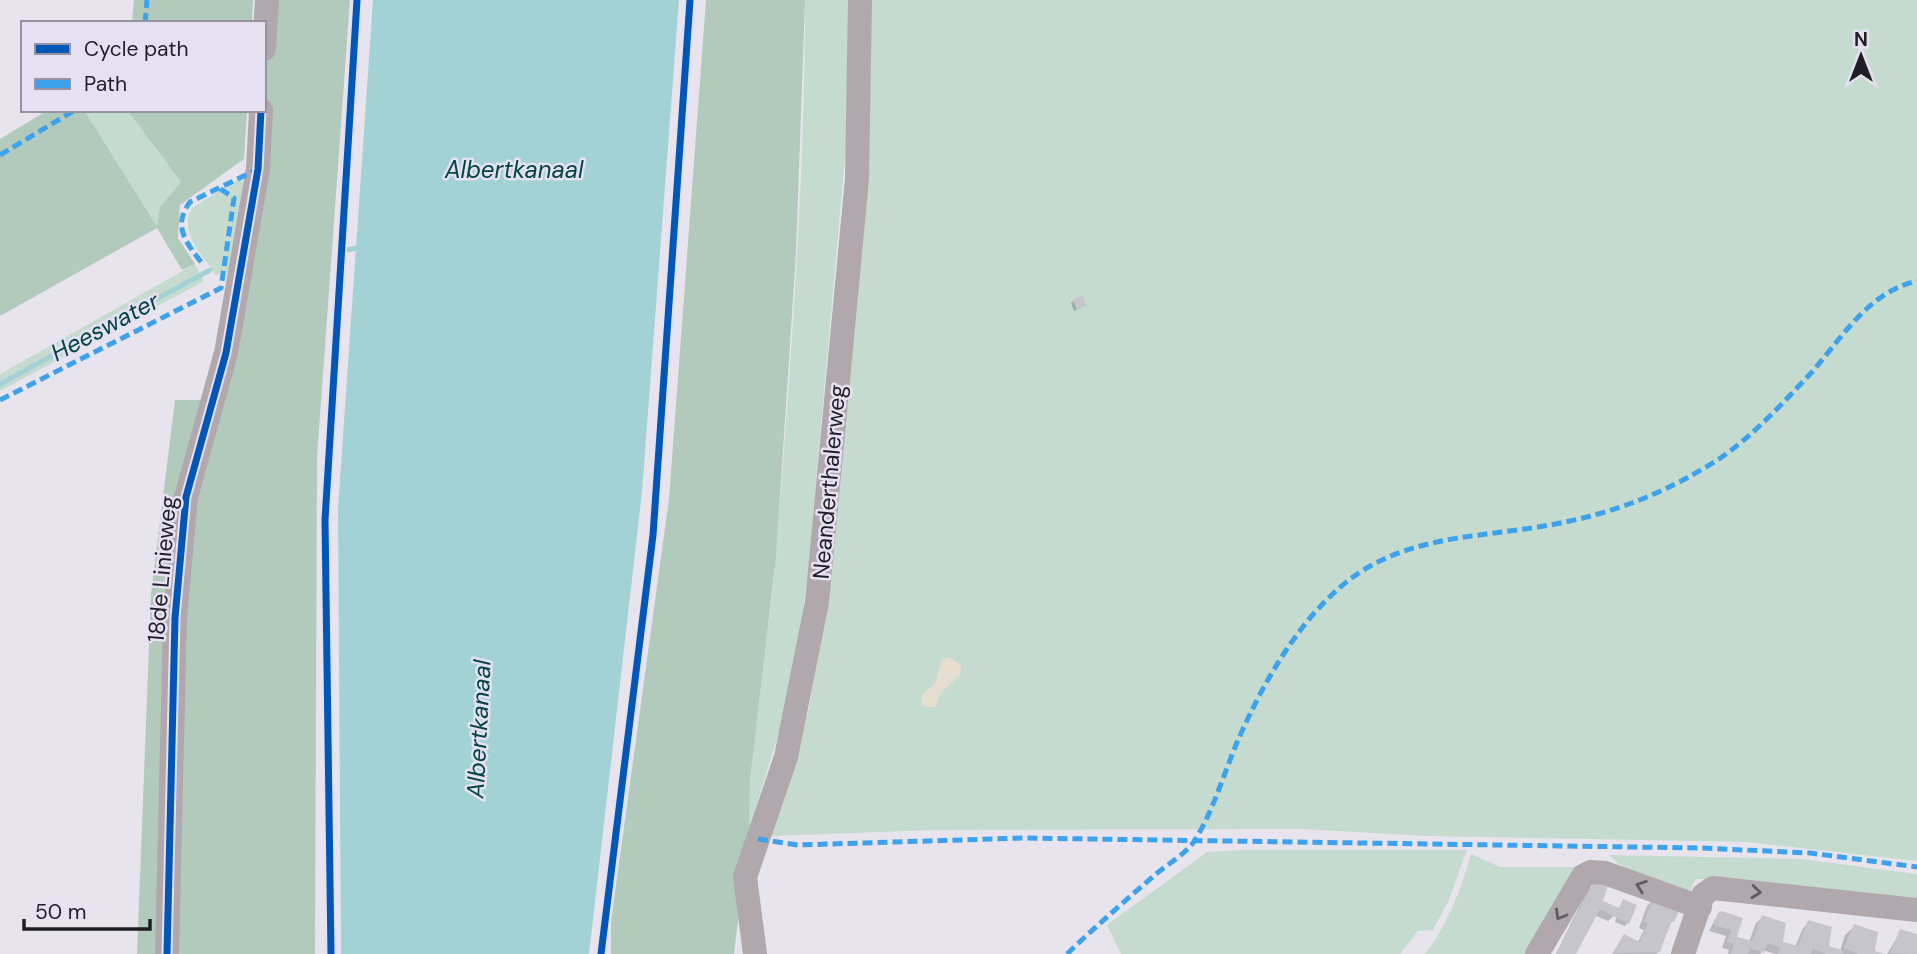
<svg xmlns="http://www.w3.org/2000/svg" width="1917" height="954" viewBox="0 0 1917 954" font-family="'DM Sans',sans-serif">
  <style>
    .green { fill: #c6dbcf }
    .forest { fill: #b1cabc }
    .sand { fill: #e5decf }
    .water { fill: #a3d2d6 }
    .shadow { fill: #0003 }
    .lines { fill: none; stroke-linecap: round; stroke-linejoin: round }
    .stream { stroke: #a3d2d6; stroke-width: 5 }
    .building { fill: #c7c5cc }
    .minor { stroke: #b1a8ad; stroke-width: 24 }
    .quiet { stroke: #3da2eb; stroke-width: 5; stroke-dasharray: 10 5; stroke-linecap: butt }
    .cycleway-casing { stroke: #e5e0f2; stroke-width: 11 }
    .cycleway { stroke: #0057b8; stroke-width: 7 }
    .oneway { stroke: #615c62 }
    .labels { text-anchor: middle; stroke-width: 5; stroke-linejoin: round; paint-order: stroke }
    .street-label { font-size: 23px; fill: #201e25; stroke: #e5e0f2 }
    .water-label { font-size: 24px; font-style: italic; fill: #014545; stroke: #e5e0f2 }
  </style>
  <rect width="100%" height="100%" fill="#e7e4ee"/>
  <path class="green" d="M805,0H849L850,101L808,571L798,650L778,735L749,829C747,737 769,646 776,555C790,371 805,185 805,0Z
    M866,0H1917V861L1747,842L1426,836L1301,829L934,830L771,836L809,708L831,574L865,195Z
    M84,110H127L181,182L160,207L157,228Z
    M243,176L240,226L232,270L216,275C203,256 178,232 192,208Z
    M195,264L204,281L0,391V374Z
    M1244,850H1467L1448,902L1433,930L1418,931L1400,954H1121L1107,925L1207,852Z
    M1471,854L1500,867H1579L1531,954H1425C1448,925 1461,889 1471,854Z
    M1609,855L1802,859L1917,874V900L1715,879H1696L1688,895L1628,872Z"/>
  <path class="forest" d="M134,0H253L252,23H132Z
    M260,0H350L317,457L315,954H137L151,594L175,400H206L264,110V23Z
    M706,0H805L796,253L776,557L750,779L749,829L734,954H611V922L669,499Z
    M48,110H84L157,227L160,207L181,182L127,110H247L244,159L180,205L178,238L195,264L182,270L157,228L0,316V139Z"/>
  <path class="sand" d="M949,657L961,665L960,675L941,693L935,707H925L921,703L922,695L936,682L941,660Z"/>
  <path class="water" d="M373,0H679L642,492L589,954H341L338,509Z"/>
  <path class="shadow" d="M1074,301L1084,306L1074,311L1071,303Z
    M1594,884L1606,886L1601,902L1619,910L1623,901L1627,923L1625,926L1615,922L1618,912L1608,921L1594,915L1573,954H1556L1587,891Z
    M1653,900L1677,910L1672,922L1663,917L1671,923L1659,951L1656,954H1612L1624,936L1638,942L1644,930L1639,928L1647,906Z
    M1718,914L1741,919L1735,938L1749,942L1756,923L1763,917L1781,943L1795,947L1803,928L1809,922L1827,947L1840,951L1845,935L1855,926L1873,952L1880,954H1775L1763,950L1760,954H1728L1729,950L1722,948L1726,936L1709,931Z
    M1901,931L1917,936V954H1887Z"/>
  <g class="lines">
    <path class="stream" d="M347,250L361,247
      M0,384L210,270"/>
  </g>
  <path class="building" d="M1083,296L1086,306L1076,309L1073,299Z
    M1593,883L1608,885L1603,901L1619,908L1623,899L1637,905L1629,924L1600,909L1576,954H1556Z
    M1653,898L1680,909L1674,922L1671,921L1660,952L1613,953L1624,934L1640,942L1648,923L1644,922Z
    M1722,911L1743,918L1737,937L1752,941L1762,915L1786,923L1783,942L1798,946L1808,920L1832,927L1829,946L1844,951L1843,954H1826L1813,948L1811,954H1778L1780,948L1767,943L1764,953L1750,948L1748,954H1731L1734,944L1727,942L1731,930L1714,925L1718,913Z
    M1854,924L1878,932L1875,951L1884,954H1858L1844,948Z
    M1900,929L1917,934V954L1890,953Z"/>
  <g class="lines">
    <path class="minor" d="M264,49L267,0
      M167,954L175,618L186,497L226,353L258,169L261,110
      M755,954L745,877L786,757L817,602L857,179L860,0
      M1537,954L1583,876L1591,872L1605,873L1700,907
      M1683,954L1703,895L1713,888L1917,910"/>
    <path class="quiet" d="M145,23L147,0
      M0,155L75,110
      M201,262C186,242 172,226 190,202L258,169
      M0,400L221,288L234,198L219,188
      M758,839L798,845L1024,838L1701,848L1810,853L1917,867
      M1067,954C1096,926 1126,900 1156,874C1168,864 1187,853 1195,840C1213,811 1223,776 1236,745C1263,681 1309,599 1372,565C1427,535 1490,536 1550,525C1612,514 1666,493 1719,459C1753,436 1783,403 1811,373C1842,338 1868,292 1917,281"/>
    <g class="cycleway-casing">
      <path id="cycleway" d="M167,954L175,618L186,497L226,353L258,169L261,110
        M331,954L325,520L357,0
        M601,954L653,535L690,0"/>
    </g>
    <use href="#cycleway" class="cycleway"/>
  </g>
  <defs><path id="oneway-chevron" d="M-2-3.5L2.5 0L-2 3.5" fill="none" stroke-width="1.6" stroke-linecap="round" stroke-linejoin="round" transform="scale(1.75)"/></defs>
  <g class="oneway">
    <use href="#oneway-chevron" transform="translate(1641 886) rotate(-160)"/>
    <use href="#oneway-chevron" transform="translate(1756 892) rotate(6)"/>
    <use href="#oneway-chevron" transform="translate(1560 915) rotate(120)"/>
  </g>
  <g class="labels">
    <g class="street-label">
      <text transform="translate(829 482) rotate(-85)" y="8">Neanderthalerweg</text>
      <text transform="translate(162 569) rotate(-85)" y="8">18de Linieweg</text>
    </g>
    <g class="water-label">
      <text x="514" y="178">Albertkanaal</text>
      <text transform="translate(105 327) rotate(-28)" y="8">Heeswater</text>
      <text transform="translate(479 729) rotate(-87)" y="8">Albertkanaal</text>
    </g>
  </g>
  <rect x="21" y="21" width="245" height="91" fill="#e5e0f2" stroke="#9692a0" stroke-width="2"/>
  <rect x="35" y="44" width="35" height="10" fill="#0057b8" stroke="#9692a0" stroke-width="2"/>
  <text x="84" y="56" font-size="21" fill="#201e25">Cycle path</text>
  <rect x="35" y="79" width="35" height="10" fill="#3da2eb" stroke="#9692a0" stroke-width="2"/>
  <text x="84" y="91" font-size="21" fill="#201e25">Path</text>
  <g transform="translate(1861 56)" stroke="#e5e0f2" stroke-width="5" paint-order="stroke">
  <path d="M0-5L12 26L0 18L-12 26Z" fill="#201e25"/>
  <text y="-10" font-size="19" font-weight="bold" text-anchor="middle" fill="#201e25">N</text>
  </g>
  <path d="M24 919v10h126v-10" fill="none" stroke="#201e25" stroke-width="3.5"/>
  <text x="35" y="919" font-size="21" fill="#201e25" stroke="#e5e0f2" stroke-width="5" paint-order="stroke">50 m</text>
</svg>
